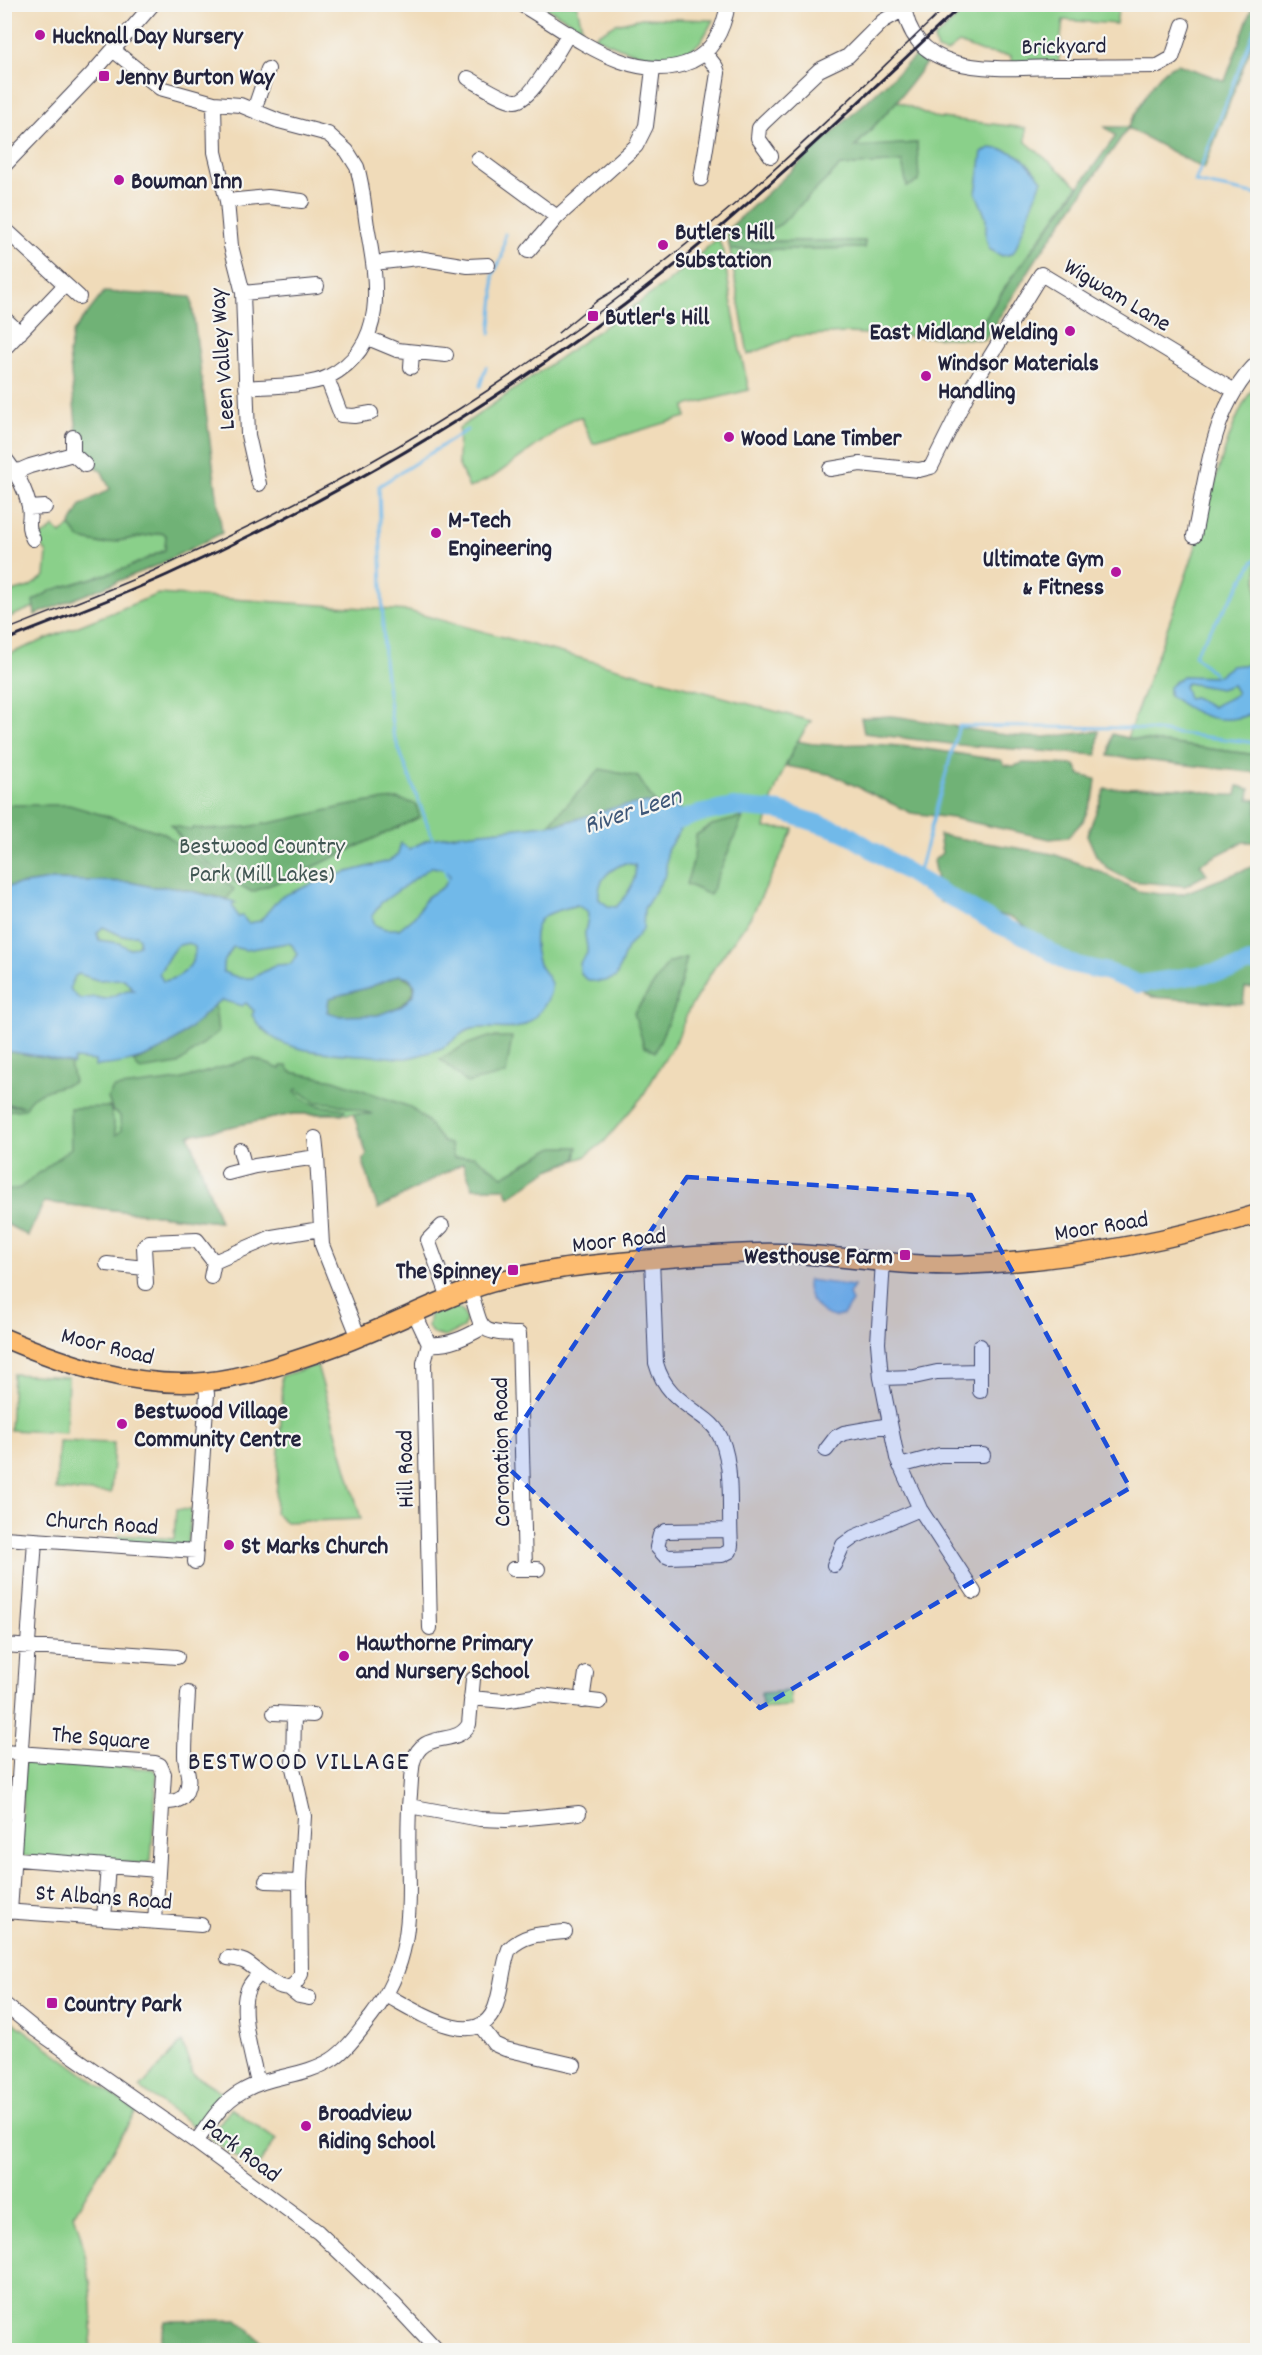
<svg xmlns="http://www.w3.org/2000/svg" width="1262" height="2355" viewBox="0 0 1262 2355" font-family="Dekko,sans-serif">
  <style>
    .green { fill: #8ad08a; stroke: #567962; stroke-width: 1.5 }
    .forest { fill: #6fb276; stroke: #486a58; stroke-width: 1.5 }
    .water { fill: #71b9e9; stroke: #4a6e92; stroke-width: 1.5; fill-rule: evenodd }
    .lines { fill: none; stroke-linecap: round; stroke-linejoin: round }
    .stream { stroke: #71b9e9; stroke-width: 3 }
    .river { stroke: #71b9e9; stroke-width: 18 }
    .minor-casing { stroke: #413e4e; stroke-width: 16 }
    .major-casing { stroke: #413e4e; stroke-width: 21 }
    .minor { stroke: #fff; stroke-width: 14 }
    .major { stroke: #fdbc6f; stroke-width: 18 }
    .tram { stroke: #22223b; stroke-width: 1.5 }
    .rail { stroke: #22223b; stroke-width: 3 }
    .marked { fill: #1d4ed8; fill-opacity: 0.2; stroke: #1d4ed8; stroke-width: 4.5; stroke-dasharray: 12 8; stroke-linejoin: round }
    .poi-dot { fill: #b5179e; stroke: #f6f6f2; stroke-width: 2 }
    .labels { text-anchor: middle; stroke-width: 4.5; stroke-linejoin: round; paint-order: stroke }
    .poi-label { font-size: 24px; font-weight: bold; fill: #22223b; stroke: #f6f6f2; text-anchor: start }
    .street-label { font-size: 24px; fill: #22223b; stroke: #f6f6f2 }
    .park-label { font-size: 24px; fill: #415653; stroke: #f6f6f2 }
    .water-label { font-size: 26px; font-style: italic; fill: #3e5778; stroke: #f6f6f2 }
    .quarter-label { font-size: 27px; letter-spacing: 1.5px; fill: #22223b; stroke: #f6f6f2 }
  </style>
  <rect width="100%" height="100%" fill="#f6f6f2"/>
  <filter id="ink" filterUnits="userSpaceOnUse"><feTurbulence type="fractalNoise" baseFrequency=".0167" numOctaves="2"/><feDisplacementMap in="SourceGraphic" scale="12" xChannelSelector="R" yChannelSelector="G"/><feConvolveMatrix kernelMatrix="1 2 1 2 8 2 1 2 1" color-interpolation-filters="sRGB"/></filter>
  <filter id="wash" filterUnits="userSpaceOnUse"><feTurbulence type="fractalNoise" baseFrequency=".008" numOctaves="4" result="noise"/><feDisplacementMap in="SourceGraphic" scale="24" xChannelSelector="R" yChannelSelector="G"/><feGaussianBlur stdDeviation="1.35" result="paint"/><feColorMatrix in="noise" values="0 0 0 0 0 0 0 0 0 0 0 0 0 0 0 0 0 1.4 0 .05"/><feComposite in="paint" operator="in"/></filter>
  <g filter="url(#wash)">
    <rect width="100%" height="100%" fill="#f0dbb9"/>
    <path class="green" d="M541,5H577L582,28Z
      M971,5H1119L1116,24L1063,20L1058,65H1012L1011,56L982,52L959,43L946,53L937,50L934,39Z
      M642,18L713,20C707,31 702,44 690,50C661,66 620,50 594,36L616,24Z
      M897,101L933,117L1026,128V142L1078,186L1012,277L972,339L846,333L794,336L748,355L730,250L864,248L865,241H748L781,224L840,166L903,162L917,143L854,148Z
      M718,238L723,251L739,346L749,390L685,406L686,417L593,444L581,417L573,419L493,477L469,488L458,463L459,428L668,282Z
      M1257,383V755L1127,738C1151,672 1176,607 1198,540C1213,494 1228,419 1257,383Z
      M70,526L81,539L102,544L161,533L166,535L165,550L127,568L34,601V607L5,619V594L29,587L45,576L47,553L39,543L41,537L54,527L61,534Z
      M158,594L408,611L811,721C789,752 772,791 765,828L794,829L752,915L714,968L688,1011L678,1037L642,1097L604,1142L584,1157L549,1170L509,1197L505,1188H473L463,1163L378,1209L363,1161L367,1155L354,1114H293L189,1135L220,1222L44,1202L28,1235L4,1223V656Z
      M453,1305L463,1312L466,1320L463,1328L445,1337L433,1334L428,1327L430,1314Z
      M317,1365L361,1519L286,1522L275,1513L282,1404L281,1376Z
      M13,1374L68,1377L66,1433L10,1430Z
      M59,1441L114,1443L111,1493L56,1490Z
      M176,1509L191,1510L188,1545L118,1542L119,1535L174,1539Z
      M790,1691L791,1706L762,1708L761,1693Z
      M29,1759L153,1769L157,1774L151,1861L145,1864L20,1856L24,1761Z
      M5,2016L136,2112L74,2214C88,2257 97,2305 90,2350H5Z
      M182,2042L193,2074L225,2094L195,2127L140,2088Z
      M231,2108L276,2140L255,2170L209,2137Z"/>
    <path class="forest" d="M1253,5H1257V31L1204,169L1128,128L1037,258L985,340L972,339L1012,277L1116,136L1105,127H1128C1139,109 1156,68 1178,64L1225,81Z
      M922,50L930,58L897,101L855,147L917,143L919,181L907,187L902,162L840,166L781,224L750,241H865L864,248L730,250L726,231Z
      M104,292L191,297L222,533L160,564L35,615L33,601L52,590L127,568L165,550L166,535L161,533L102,544L80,539L70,526L81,505L110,489L102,472L83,456L78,444L69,353L73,332Z
      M890,716C941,721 992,738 1043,737C1061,736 1080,733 1099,731L1097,755L959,745L864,733L861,718Z
      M1112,734L1127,738L1257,755V773L1109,756Z
      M797,741C821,747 843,744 867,744C911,745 957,754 1001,760L1005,765L1014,766L1023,763L1075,765L1080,775L1096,779L1094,795L1083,821L1068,837L1050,839L952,818L911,813L833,775L786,766Z
      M600,769L638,777L655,803C619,803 584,821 548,825Z
      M1238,786L1250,789L1249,799L1257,800V842H1243L1200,864L1207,874L1185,886L1131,881L1108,869L1096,855L1087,835L1105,789C1133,787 1162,786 1190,789C1205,791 1220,797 1236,795Z
      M398,799L416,804L420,817L294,876L252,892C223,877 189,853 171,825L191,830L193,828C258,836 333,802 398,799Z
      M5,805H69L164,833L234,889L227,899L174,887H152L130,882L50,880L5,887Z
      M743,817L710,895L686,884L694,859L696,835L712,825Z
      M939,835L1053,854L1097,870L1138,891L1159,894H1182L1257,865V987L1245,988L1243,1004L1152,997L1058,950L1013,918L940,902L953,893L937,880L933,861L942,853Z
      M687,957L675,1006L655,1052L644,1046L634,1013L668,963Z
      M401,975L413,982L414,991C398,1019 358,1019 330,1015L327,1011L329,998L370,987L387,978Z
      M215,1004L218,1032L178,1064L140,1070L133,1062C169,1050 189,1030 215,1004Z
      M489,1037H512L506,1074L467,1083L440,1059L465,1045Z
      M5,1051L45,1057L70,1063L74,1082C58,1088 29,1091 25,1109L5,1111V1106H23L5,1104Z
      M253,1058L280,1069L281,1066H287L291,1072L334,1080L410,1107L427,1121L443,1142L450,1144L454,1158L474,1156L503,1176L554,1147H578L576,1159L549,1170L509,1197L505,1188H473L463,1163L378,1209L363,1161L367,1155L354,1116V1114H373L332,1103L315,1102L297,1089L295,1091C300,1095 304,1101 311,1103C322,1108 333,1106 345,1110L344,1113L293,1114L189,1135L220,1222L44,1202L28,1236L5,1223V1191L20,1188L71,1148L70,1108L110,1107L116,1135L121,1131L120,1116L117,1113L113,1112L108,1098L113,1088L179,1080Z
      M237,2320L272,2350H159L165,2321Z"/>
    <path class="water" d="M990,148C1020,150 1024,159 1042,180L1015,250L1012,254L1002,256L989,249L986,238V218L976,193L982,152Z
      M1251,664L1257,666V711C1224,728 1197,717 1169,695V687L1182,676L1216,677L1231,666ZM1187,683L1220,689L1232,685L1237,693C1229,700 1221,701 1213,707L1194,697L1188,698L1184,686Z
      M641,803L669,805L687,813L689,822L683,826L667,850L666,874L644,909L643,929L627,948L616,977C604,984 578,985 580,965C580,959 585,958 587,953C588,946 585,940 585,934C585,926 590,919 587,911L577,905C568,908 556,910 547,915C530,923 534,950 539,964C542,971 549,976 551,984C552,993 547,1002 542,1009C516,1041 503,1023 472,1029C459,1032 453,1043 442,1048C432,1052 417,1056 407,1058C397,1059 385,1056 375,1056C334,1052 275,1058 252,1015L254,1011L246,1003L242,1006L222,1000L215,1004C175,1044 154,1063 95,1066V1061L74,1059L73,1064L45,1057L5,1051V887L50,880L130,882L152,887H174L232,901L236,903L232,905L238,917L242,916L248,923L260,921L280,897L329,877L389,861L398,854L401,843L409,849L427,840L446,836L564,823L613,808ZM625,863L635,865C638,879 626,897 616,907L608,906L599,899C597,879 609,870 625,863ZM431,867C439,868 448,868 450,877L443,887L427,897L415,916L399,929H385L375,925L372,916L381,903ZM103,927L122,936L136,935L139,938V945L130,949L119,943L99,940L97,933ZM189,943L195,947C196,966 180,979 163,981L159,973C164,966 173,946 180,945C183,944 186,944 189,943ZM288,943L292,945L297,954L291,964L276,965L252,978H240L223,972V964L233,947L245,950ZM79,974L97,980L124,979L134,990H127L105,999L95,997L80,999L72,992L70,987L75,976ZM399,975L409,977L415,986L414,994L402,1006L378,1015L340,1016L327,1012L329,998L370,987Z
      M808,1280L854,1286L849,1294L852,1302L843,1315C840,1316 837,1317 834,1317C819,1314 803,1294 808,1280Z"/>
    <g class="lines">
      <path class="stream" d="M1258,21L1195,182L1258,195
        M490,334L494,296L493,275L502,257L505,234
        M480,386L486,367
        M1217,677L1194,655L1238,588L1253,562L1258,558
        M434,842L393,733L384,660L379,486L467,430
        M444,868L449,881
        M917,878L959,726L1129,728L1258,743"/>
      <path class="river" d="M665,825L698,814L733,807L780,811L844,832L917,878L997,924L1031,939L1068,963L1108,972L1139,984L1231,970L1250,963L1258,964"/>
    </g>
  </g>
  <g filter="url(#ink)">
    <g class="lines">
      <g class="minor-casing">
        <path id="minor" d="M520,4C570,32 632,88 692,61C715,50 724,27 728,4
          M904,4C911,80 1003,68 1056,67C1090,67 1124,66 1158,66L1172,58L1183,25
          M113,50L160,88L214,103L240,105L279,121L328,134L347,151L357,167C363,186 364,207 367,226C377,281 389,346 328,377C311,386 267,386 246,388
          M468,78C479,84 503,100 515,101C531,102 560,47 569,33
          M214,103L215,152L227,201L231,246L243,293L248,435L259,484
          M254,110L268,69
          M771,156L758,138L759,128L763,123L819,70L848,56L883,21L904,9
          M478,159L557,217
          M4,166L91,75L153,4
          M701,179L718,73L716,67L705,53
          M227,201L268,197L302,201
          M7,231L79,297
          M528,251L557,217L636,146L646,126L653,69
          M374,263L418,258L468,266L488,265
          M243,293L317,286
          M4,318L20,333
          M368,338L397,350L446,355
          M4,349L65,285
          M411,367L412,352
          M327,378L341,415L354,416L371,413
          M73,437V454L85,465
          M4,457C16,472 25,487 29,506C32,519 25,524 33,539
          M830,469L860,464L919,470L931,467L968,393L1041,274L1233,390
          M16,472L30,466L73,454
          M29,508L45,507
          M1194,536C1207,476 1211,407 1258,362
          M315,1138L317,1157
          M240,1150L245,1168
          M228,1173L255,1166L317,1157L322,1245L359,1338
          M442,1226L428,1240L449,1298
          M652,1259L656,1363C663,1389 679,1400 700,1415C707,1420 713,1424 717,1431C735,1458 728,1512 731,1545L730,1551L722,1555L669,1557L664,1555L657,1547L660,1535L666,1531L730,1530
          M883,1261L878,1343L881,1378L897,1458L920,1509L974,1592
          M214,1262L272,1237L320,1229
          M107,1264L145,1268
          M146,1283L144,1247L149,1242L197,1240L214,1262L211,1277
          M470,1290C483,1329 475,1333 519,1334L525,1569
          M414,1312L429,1344L424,1363L430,1628
          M429,1344C448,1346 466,1337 482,1328
          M980,1346V1391
          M881,1378L914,1377L937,1372L980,1371
          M826,1450L836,1437L844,1433L890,1425
          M900,1466L940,1455H983
          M4,1538L196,1551
          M195,1562L207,1394L205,1382
          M834,1565L843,1545L854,1537L920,1509
          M513,1569H538
          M4,1645L177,1657
          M471,1698L504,1701L540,1695L600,1702
          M582,1701L586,1673
          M274,1713L313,1715
          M4,1752L155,1763L160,1765L164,1774L155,1922
          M162,1802C172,1802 182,1802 186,1792C192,1779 185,1768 185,1755C185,1734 187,1713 188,1693
          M409,1806L480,1819L507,1820L579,1813
          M5,1858L158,1870
          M266,1881L300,1882
          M4,1911L201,1925
          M10,1912L35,1540
          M104,1918L108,1866
          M228,1958C234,1959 241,1959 247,1963C264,1974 288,2005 301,1974L300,1882L304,1816L293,1768L294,1714
          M289,1988L299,1996L309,1998
          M386,1995C413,2009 477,2054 495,2008C502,1989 502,1968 509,1949C525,1933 543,1934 565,1932
          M4,2004L36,2030L196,2142L318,2232L394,2304L437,2350
          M480,2025L494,2044L505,2049L574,2065
          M258,2083C253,2062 238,2009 248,1989C250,1983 255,1979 259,1974
          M196,2142C209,2124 221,2103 241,2092C269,2075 303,2077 331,2060C347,2050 359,2032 371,2017C427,1945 402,1876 410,1794C411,1784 411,1772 413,1762C422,1728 457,1748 469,1724L473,1679"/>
      </g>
      <g class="major-casing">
        <path id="major" d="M4,1338C67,1365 135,1388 204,1382C228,1380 251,1374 274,1367C302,1358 331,1349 359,1337C397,1322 433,1303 472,1289C502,1278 535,1273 566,1268C609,1262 652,1259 695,1256C723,1255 751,1252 779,1253C839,1255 899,1267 959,1265C1061,1262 1160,1243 1258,1214"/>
      </g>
      <use href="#minor" class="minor"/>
      <use href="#major" class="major"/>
      <path class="tram" d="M558,333L598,300L628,282
        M4,631C58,609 112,590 164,566C287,511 409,445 521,368C598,315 672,258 743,197C814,136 881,68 949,4"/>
      <path class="rail" d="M4,641C58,619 114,599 167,575C343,495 513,395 664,274C769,190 865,95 963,4"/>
    </g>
  </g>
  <path class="marked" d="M687,1177L971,1195L1130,1488L760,1708L498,1458Z"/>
  <g class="poi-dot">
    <circle cx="40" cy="35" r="6"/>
    <rect x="98" y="70" width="12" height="12" rx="3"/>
    <circle cx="119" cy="180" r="6"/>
    <circle cx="663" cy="245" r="6"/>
    <rect x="587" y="310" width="12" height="12" rx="3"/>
    <circle cx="1070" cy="331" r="6"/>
    <circle cx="926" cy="376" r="6"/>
    <circle cx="729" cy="437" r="6"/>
    <circle cx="436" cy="533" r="6"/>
    <circle cx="1116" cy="572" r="6"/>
    <rect x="899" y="1249" width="12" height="12" rx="3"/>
    <rect x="507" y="1264" width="12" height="12" rx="3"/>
    <circle cx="122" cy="1424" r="6"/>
    <circle cx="229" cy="1545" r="6"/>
    <circle cx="344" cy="1656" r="6"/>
    <rect x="46" y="1997" width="12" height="12" rx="3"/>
    <circle cx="306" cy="2126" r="6"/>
  </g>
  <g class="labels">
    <g class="poi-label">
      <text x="52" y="43">Hucknall Day Nursery</text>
      <text x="116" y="84">Jenny Burton Way</text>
      <text x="131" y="188">Bowman Inn</text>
      <text x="675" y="239">Butlers Hill<tspan x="675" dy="28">Substation</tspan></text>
      <text x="605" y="324">Butler's Hill</text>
      <text x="1058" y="339" text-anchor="end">East Midland Welding</text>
      <text x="938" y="370">Windsor Materials<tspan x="938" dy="28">Handling</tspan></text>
      <text x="741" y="445">Wood Lane Timber</text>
      <text x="448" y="527">M-Tech<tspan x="448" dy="28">Engineering</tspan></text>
      <text x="1104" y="566" text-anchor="end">Ultimate Gym<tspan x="1104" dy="28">&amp; Fitness</tspan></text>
      <text x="893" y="1263" text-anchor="end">Westhouse Farm</text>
      <text x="501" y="1278" text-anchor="end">The Spinney</text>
      <text x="134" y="1418">Bestwood Village<tspan x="134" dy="28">Community Centre</tspan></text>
      <text x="241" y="1553">St Marks Church</text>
      <text x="356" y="1650">Hawthorne Primary<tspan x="356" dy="28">and Nursery School</tspan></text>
      <text x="64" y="2011">Country Park</text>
      <text x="318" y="2120">Broadview<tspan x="318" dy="28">Riding School</tspan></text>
    </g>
    <g class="street-label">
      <text transform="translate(1064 45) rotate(-1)" y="8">Brickyard</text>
      <text transform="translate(1118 294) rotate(31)" y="8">Wigwam Lane</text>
      <text transform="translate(221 359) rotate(-94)" y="8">Leen Valley Way</text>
      <text transform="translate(1101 1225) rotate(-9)" y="8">Moor Road</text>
      <text transform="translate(619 1239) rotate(-6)" y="8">Moor Road</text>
      <text transform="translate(108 1345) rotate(14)" y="8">Moor Road</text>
      <text transform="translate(500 1452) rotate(-91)" y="8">Coronation Road</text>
      <text transform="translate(404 1469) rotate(-91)" y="8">Hill Road</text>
      <text transform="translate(102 1522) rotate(4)" y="8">Church Road</text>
      <text transform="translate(101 1737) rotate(5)" y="8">The Square</text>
      <text transform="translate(104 1896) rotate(4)" y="8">St Albans Road</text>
      <text transform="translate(242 2149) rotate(37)" y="8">Park Road</text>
    </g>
    <g class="park-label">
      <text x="262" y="853">Bestwood Country<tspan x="262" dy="28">Park (Mill Lakes)</tspan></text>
    </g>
    <g class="water-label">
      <text transform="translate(632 809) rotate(-18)" y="9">River Leen</text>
    </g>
    <g class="quarter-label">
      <text x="299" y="1769">BESTWOOD VILLAGE</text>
    </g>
  </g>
  <rect width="1262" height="2355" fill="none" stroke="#f6f6f2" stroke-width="24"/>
</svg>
